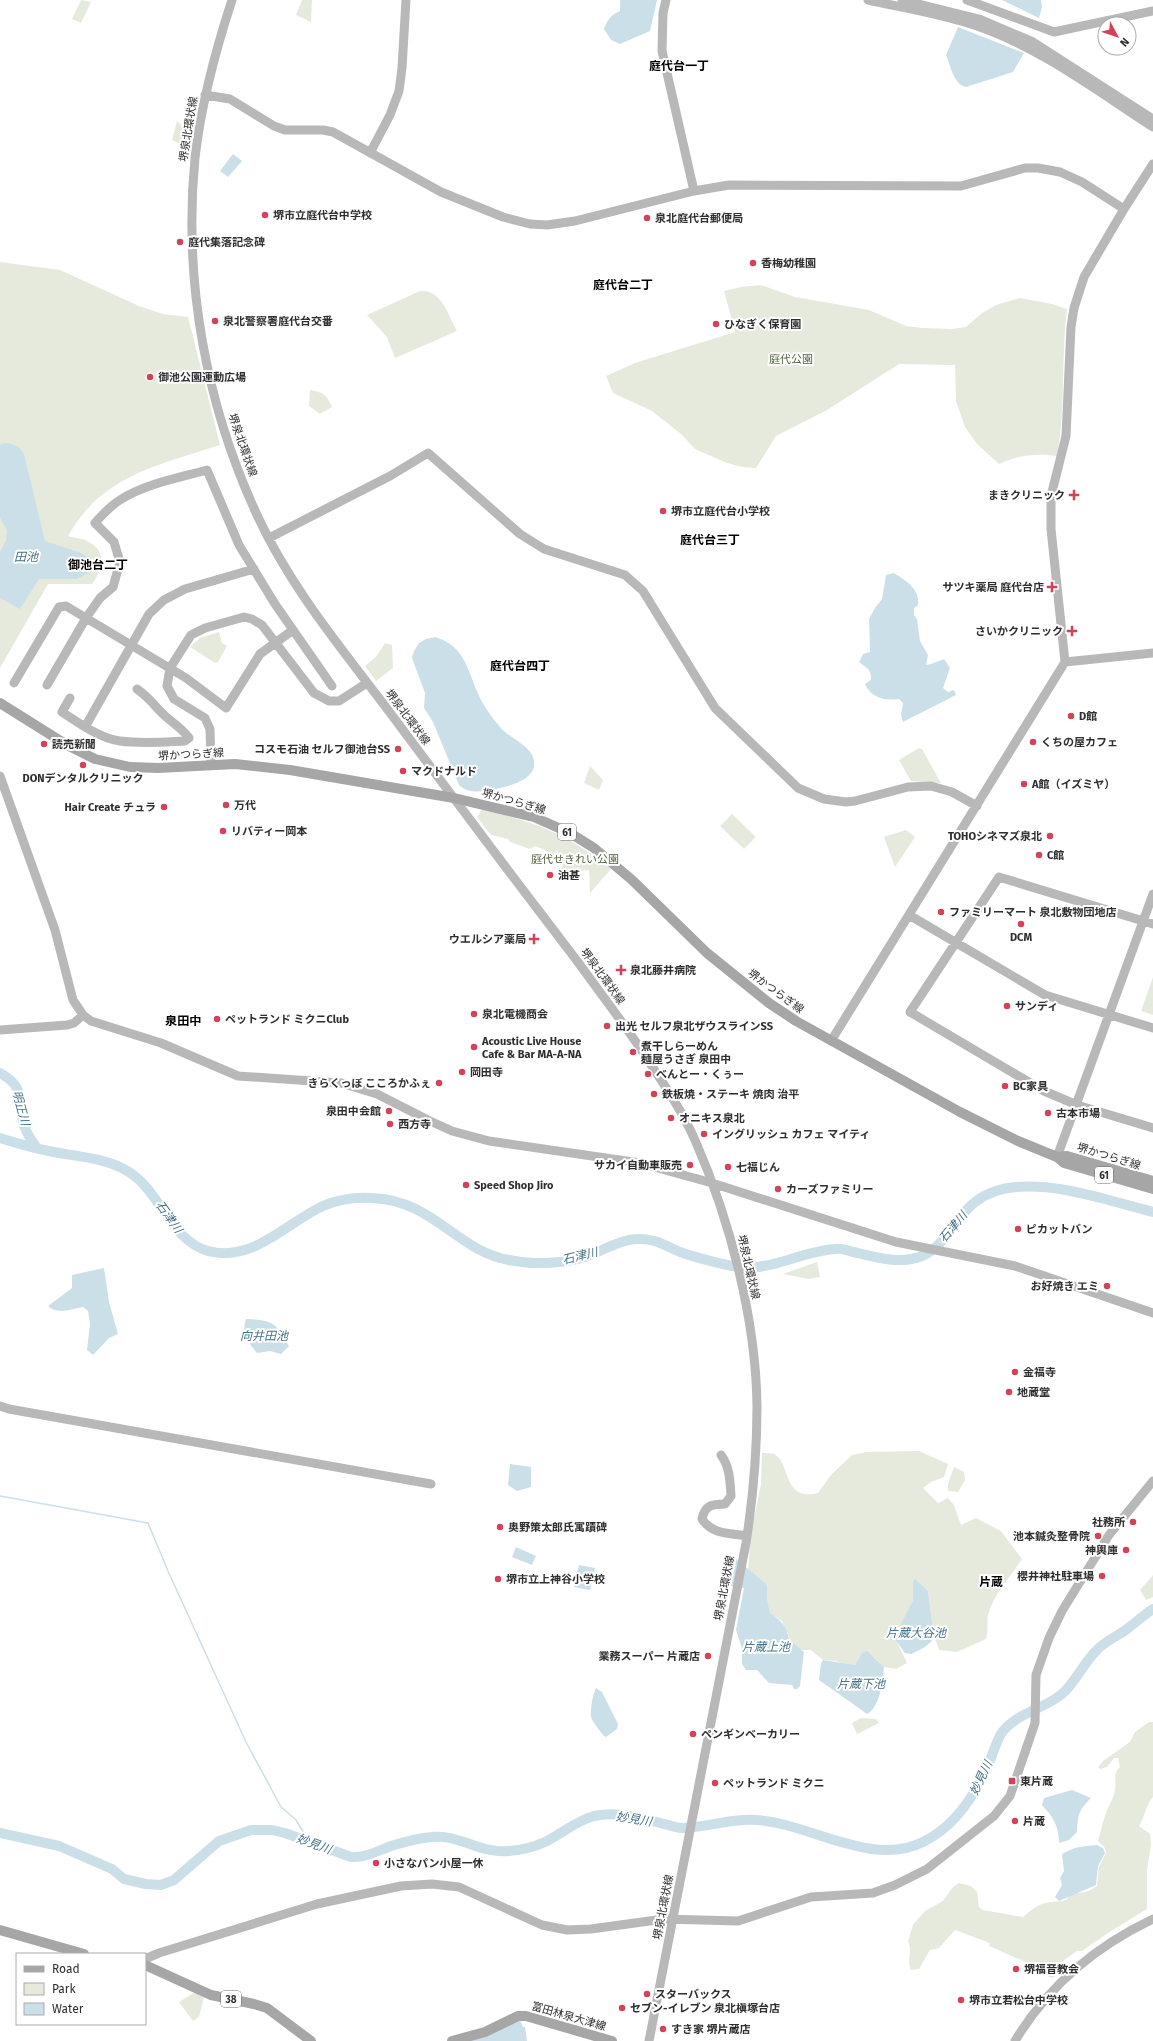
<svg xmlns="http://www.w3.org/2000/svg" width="1153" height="2041" viewBox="0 0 1153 2041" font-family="'Fira Sans','Noto Sans JP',sans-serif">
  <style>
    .green { fill: #e5eadd }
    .water { fill: #cbdfe8 }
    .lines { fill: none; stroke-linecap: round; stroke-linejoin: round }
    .stream { stroke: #cbdfe8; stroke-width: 1.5 }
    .river { stroke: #cbdfe8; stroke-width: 10 }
    .secondary { stroke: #b8b8b8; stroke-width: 9 }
    .primary { stroke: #a6a6a6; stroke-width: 10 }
    .poi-dot { fill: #d34259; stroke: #fff; stroke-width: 1.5 }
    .labels { text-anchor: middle; stroke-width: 4; stroke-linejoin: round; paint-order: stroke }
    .shield { fill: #fff; stroke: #6d6d6d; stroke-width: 1 }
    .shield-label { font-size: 10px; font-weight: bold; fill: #2e2e2e }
    .street-label { font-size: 11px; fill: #2e2e2e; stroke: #fff }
    .poi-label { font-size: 11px; font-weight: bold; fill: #2e2e2e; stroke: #fff; text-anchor: start }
    .park-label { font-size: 11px; fill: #546540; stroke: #fff }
    .neighbourhood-label { font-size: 12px; font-weight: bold; fill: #000; stroke: #fff }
    .water-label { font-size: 12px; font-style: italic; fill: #457388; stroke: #fff }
  </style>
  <rect width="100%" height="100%" fill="#fff"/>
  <path class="green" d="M81,0L91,2L81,23L72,19Z
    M302,0H312L311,22L296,15Z
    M177,121L181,125L184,136L180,144L172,140Z
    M0,262L60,270L139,306L163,314L188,317L220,445C159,465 102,475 68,536C74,538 81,538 87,541C108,551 103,569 92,584H48L0,668Z
    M761,285L795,297L869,310L906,326L923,328L952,329L966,327L982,313L996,305L1020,298L1052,304L1067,309C1061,358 1066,408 1057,456C1035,453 1019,455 999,464L977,444L965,427L956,401L955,365L899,364L827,410L776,436L756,468L742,467L727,463L695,449L681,434L652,411L613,393L606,376L635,363L735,332L724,291L741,287Z
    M420,291C442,289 448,315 457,331L395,358L387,337L367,315Z
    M310,390C323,392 327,395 332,407L320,414L309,406Z
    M219,632L222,643L227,646L218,662L215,663L190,647L200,638Z
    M385,643L392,645L393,668L376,681L365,666L376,657Z
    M919,748L922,749L941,783L911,781L899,760Z
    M590,766L603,780L599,790L584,783Z
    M482,809C536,823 567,833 611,869L590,893L589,870L560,873L563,865L557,850L553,858L545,850L535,846L530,849L510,842L508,839L491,835L477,817Z
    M732,814L756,837L744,849L720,826Z
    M906,830L915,837L895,867L884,837Z
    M1153,977V1015L1141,1011Z
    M817,1262L820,1277L809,1279L783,1274Z
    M919,1451L948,1464L944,1477L931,1482L923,1488L938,1503L948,1498L954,1505L961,1525L976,1518L1001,1531L1022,1559C1011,1576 993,1595 988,1615C986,1623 989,1630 986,1639L957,1652L939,1650L934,1636L928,1591L915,1580L913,1600L895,1638L907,1663L896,1669L884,1667L874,1657L862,1653L855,1665H848L835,1661L823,1660L811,1650H802L794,1645L789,1639L788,1633L784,1628L782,1621L770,1613L767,1600V1586L748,1570L751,1533L761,1484L762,1453C766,1453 771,1453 774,1454C791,1462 782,1502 818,1493L830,1476L852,1455L866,1452Z
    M954,1467L964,1472L965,1480L958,1492L948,1491V1484Z
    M1153,1575V1597L1146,1600L1140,1590Z
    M861,1718L876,1719L879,1723L857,1734L852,1723Z
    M1149,1722H1153V1797C1146,1805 1145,1816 1139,1826L1150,1834L1151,1845L1147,1870V1909L1108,1933L1082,1951H1077L1063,1961L1058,1974L1053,1978L1040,1974L1030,1964L989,1946L990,1943L955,1930L939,1948L930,1950L919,1969L911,1970C906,1960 913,1951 908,1941L913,1925L917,1920L925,1911L943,1901L953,1887L959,1883L971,1886L977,1892L979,1907L983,1910L1023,1917C1031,1910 1039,1903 1051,1902C1056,1901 1060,1902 1066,1900C1071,1891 1077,1894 1085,1892C1089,1891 1094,1888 1097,1886L1099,1867L1106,1853L1105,1848L1098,1841C1101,1831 1103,1820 1107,1810C1110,1803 1114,1798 1115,1790C1117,1781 1112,1774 1120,1767L1118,1758H1114L1107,1767L1100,1769L1098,1767L1103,1761L1130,1742L1135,1732Z
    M195,1992L204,1997L199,2017L193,2021L179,2002Z"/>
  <path class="water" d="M620,0H657L650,31L620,44L611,40L604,29C607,20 611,15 620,11Z
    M1002,0H1041L1042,7L1039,18Z
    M958,27L1024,53L1013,72L966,87C953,84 951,66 946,55Z
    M233,154L242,161L228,177L220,171Z
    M8,443L19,447L24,454L45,541L81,553L88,558L89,567L87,574L77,579H39L20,609L0,598V552L6,541L7,530L0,518V446L1,444Z
    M894,573C906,581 920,588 918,605L914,608V615L917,619L920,641L928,655L926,665L931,664L944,659L950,668L943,688L948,692L954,690L956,695L903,722L901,715L903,703L899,699C885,701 871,698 865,684L871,680C872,669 866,668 859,662L863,654L870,652L869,619L875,608L882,599L886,575Z
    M435,637C469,646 468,679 484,705C488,712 495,721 500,727C508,737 526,743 532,755C543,777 512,786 496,789C483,791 470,795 459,785L433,722L424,708L425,693L412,658L414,651L419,643L426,639Z
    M104,1268L109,1302L118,1334L109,1338L93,1355L87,1350L90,1324L88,1311L83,1307C72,1309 57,1315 48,1306L72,1288V1275Z
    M246,1319C274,1320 276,1323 289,1346L281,1354L270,1351L257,1353C249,1344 241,1331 246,1319Z
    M510,1464L531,1467V1487L517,1491L508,1485Z
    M516,1547L536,1556L532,1565L512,1557Z
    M736,1559L765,1583L767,1586V1599L770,1613C780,1619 787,1627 789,1639L804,1652L800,1686L797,1689H794L792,1685L769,1683L757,1670H746L742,1664V1648L736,1630L744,1588L731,1586Z
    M579,1565L595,1568L590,1590L574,1587Z
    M915,1579L928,1591L934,1636C931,1646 919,1650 911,1654L905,1653L894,1638L913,1600V1582Z
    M867,1651L884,1667C883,1680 880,1708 867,1714L819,1680L821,1663L823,1660L855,1665L862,1653Z
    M596,1688L602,1692L618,1724L617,1729L606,1737C603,1736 592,1721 591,1717C590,1711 593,1693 596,1688Z
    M1072,1790L1091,1798C1078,1811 1078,1815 1077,1832L1069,1840L1059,1843C1059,1826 1053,1817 1042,1805L1044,1798Z
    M1097,1845L1103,1848L1105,1853L1098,1866L1096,1885L1059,1901L1055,1897L1062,1885L1060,1878L1064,1871L1062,1854C1074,1847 1083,1846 1097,1845Z
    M520,2020L523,2027H525L527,2041H469Z"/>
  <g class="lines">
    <path class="stream" d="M0,1496L148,1523L168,1571L246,1742L281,1807L296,1820L310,1843"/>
    <path class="river" d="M0,1073C27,1088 16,1099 23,1122C25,1132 31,1139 36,1147
      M0,1138C16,1143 33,1148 49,1151C76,1157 105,1157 129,1172C161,1192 170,1240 208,1251C253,1263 286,1223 323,1206C339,1199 355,1197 372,1198C433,1200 457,1251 509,1260C533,1265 567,1264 590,1255C606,1249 622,1239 638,1239C654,1238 666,1246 680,1252C694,1257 734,1268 748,1268C778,1267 805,1251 835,1249C841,1248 847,1250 853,1252C875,1257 900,1265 922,1256C946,1246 955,1217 975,1202C1019,1167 1104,1200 1153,1212
      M0,1833L59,1846L112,1869L124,1879L146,1884L161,1885L174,1880L219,1841L251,1830H272L285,1833L351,1857C366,1858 377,1851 391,1846C404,1842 418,1838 432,1837C459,1834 481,1854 509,1851C521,1850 534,1847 545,1842C561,1834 576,1821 594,1816C617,1811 642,1818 664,1824C670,1825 675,1828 682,1828C706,1828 731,1818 756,1820C810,1823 871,1868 923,1842C954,1827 975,1795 988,1765C993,1755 996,1740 1003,1731C1019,1712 1044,1709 1062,1694C1075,1683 1084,1662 1097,1650C1105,1641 1118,1636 1127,1629C1136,1622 1144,1615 1153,1609"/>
    <path class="secondary" d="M232,0C215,52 201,104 195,158C183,281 206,406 258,517C289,584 337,643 382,702C433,770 484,839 536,907C571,952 605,998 638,1045C658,1076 680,1106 695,1140C730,1220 756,1319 757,1406C757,1452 753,1498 746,1543L649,2041
      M666,0L663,13L662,51L694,191
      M868,0C904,8 942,14 977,26C1041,48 1097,91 1153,127
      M902,0L979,19L1033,42L1153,119
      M967,0L1054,32L1153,11
      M205,95L230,99L274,126L285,130H323L333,132L441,192L503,217L530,224L547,225L575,221L694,191L729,185L961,186L1025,168H1038L1060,172L1082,182L1124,209
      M370,153L390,115L399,91L402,68L406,0
      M269,538L390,476L428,453L520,534L544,549L625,575L643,591L715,708L798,788L824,799L846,802L855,801L908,787L931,786L952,792L977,806
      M1065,662L1153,653
      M14,683L59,607L66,606L186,678L226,708L260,654L293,630
      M47,685L86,618L100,598L113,587L120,562L114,542L95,523C102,515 110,506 120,500C145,484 178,478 207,470L239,545L275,604L332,686
      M70,698L62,712C79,723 99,738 120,741C142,744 164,742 185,741L189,738C181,727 169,721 159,710C151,701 147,696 137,689
      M85,727L149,614L164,600L185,589L254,569
      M211,764L210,729L205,718L174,699L167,686L170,668L191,635L205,628L244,617L252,619L262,625L314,693L329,701H339L367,683
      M0,776L55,930L73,1000L83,1015L91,1021L161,1043L238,1076L341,1083L377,1094L430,1121L452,1131L489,1141L640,1163L712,1183L896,1242L1015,1266L1153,1313
      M909,915L1045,995L1153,1028
      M1153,924L999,877L910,1012L1044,1091L1077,1105L1153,1128
      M0,1030L67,1025L74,1023L83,1015
      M831,1041L1065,662L1051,529V496L1066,436L1071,327L1074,308L1084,277L1124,209L1153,164
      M1057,1157L1153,894
      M0,1406L9,1409L431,1484
      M721,1455C730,1467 730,1481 731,1496L725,1504C712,1504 705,1505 702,1519C713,1535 729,1533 747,1536
      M145,1959L159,1953L317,1904L401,1886L432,1884L459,1887L542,1925L567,1930L591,1929L664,1919L738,1921L811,1897L873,1893L895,1885L927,1869L994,1816L1010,1796L1035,1723L1036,1675L1049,1638L1062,1611L1109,1535L1153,1481
      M1015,2041C1048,1986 1096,1946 1153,1919"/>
    <path class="primary" d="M0,703L67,745L95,759L130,767L158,768L235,764L290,770L454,798L534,817L570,833L594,848L631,879L707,953L769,1003L796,1021L960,1112L1018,1141L1057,1157L1064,1163L1153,1189
      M1057,1157L1067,1156L1153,1181
      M0,1930L84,1954
      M145,1965L211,1995L254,2004L267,2008L311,2041
      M452,2041L485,2032L518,2016H526L612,2041"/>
  </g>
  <g class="poi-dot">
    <circle cx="265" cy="215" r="4"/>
    <circle cx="647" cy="218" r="4"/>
    <circle cx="180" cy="242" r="4"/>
    <circle cx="753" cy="263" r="4"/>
    <circle cx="215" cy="321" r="4"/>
    <circle cx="716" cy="324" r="4"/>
    <circle cx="150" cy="377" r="4"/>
    <path d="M1072 489h4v4h4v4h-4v4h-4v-4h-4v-4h4z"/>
    <circle cx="663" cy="511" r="4"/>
    <path d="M1050 581h4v4h4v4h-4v4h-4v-4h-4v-4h4z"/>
    <path d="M1070 625h4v4h4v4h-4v4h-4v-4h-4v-4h4z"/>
    <circle cx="1071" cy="716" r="4"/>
    <circle cx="1033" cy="742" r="4"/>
    <circle cx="44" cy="744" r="4"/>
    <circle cx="398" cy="749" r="4"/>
    <circle cx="83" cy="765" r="4"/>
    <circle cx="403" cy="771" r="4"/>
    <circle cx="1024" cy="784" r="4"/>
    <circle cx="226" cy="805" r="4"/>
    <circle cx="164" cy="807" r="4"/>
    <circle cx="223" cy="831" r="4"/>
    <circle cx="1050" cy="836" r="4"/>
    <circle cx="1039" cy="855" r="4"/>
    <circle cx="550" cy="875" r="4"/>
    <circle cx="941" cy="912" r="4"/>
    <circle cx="1021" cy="924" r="4"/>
    <path d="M532 933h4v4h4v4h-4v4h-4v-4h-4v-4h4z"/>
    <path d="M619 964h4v4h4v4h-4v4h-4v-4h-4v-4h4z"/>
    <circle cx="1007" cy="1006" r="4"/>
    <circle cx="474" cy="1014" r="4"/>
    <circle cx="217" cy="1019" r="4"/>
    <circle cx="607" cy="1026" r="4"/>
    <circle cx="474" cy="1047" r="4"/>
    <circle cx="633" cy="1052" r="4"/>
    <circle cx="462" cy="1072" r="4"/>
    <circle cx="648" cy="1074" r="4"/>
    <circle cx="439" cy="1083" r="4"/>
    <circle cx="1005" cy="1086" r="4"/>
    <circle cx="654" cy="1094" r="4"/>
    <circle cx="389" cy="1111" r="4"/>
    <circle cx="1048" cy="1113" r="4"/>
    <circle cx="671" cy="1118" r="4"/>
    <circle cx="390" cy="1124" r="4"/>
    <circle cx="704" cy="1134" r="4"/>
    <circle cx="690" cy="1165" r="4"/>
    <circle cx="728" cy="1167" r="4"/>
    <circle cx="466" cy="1185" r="4"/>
    <circle cx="778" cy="1189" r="4"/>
    <circle cx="1018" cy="1229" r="4"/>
    <circle cx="1107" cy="1286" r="4"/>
    <circle cx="1015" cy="1372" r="4"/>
    <circle cx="1009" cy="1392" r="4"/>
    <circle cx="1133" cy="1522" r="4"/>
    <circle cx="500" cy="1527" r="4"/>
    <circle cx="1098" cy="1536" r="4"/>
    <circle cx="1126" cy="1550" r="4"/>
    <circle cx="1102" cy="1576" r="4"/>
    <circle cx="498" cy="1579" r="4"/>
    <circle cx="708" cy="1656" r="4"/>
    <circle cx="693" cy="1734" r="4"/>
    <rect x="1008" y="1777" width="8" height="8" rx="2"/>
    <circle cx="715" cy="1783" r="4"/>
    <circle cx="1015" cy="1821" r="4"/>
    <circle cx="376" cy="1863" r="4"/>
    <circle cx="1016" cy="1969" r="4"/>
    <circle cx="647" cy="1994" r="4"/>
    <circle cx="961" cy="2000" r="4"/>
    <circle cx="622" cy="2008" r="4"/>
    <circle cx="663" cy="2029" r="4"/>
  </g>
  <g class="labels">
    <g class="shield">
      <rect x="558" y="824" width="18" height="16" rx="3"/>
      <rect x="1095" y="1167" width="18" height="16" rx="3"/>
      <rect x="221" y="1991" width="20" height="16" rx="3"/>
    </g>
    <g class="shield-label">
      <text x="567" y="836">61</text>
      <text x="1104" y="1179">61</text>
      <text x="231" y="2003">38</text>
    </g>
    <g class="street-label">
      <text transform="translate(188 129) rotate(-81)" y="4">堺泉北環状線</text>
      <text transform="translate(243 445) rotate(71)" y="4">堺泉北環状線</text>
      <text transform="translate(408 717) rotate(53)" y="4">堺泉北環状線</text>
      <text transform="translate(191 754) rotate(-3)" y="4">堺かつらぎ線</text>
      <text transform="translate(514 801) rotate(16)" y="4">堺かつらぎ線</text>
      <text transform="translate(603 976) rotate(54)" y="4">堺泉北環状線</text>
      <text transform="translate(776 991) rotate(36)" y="4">堺かつらぎ線</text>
      <text transform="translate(1109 1156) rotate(17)" y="4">堺かつらぎ線</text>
      <text transform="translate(749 1267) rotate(77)" y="4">堺泉北環状線</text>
      <text transform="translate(724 1588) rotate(-79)" y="4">堺泉北環状線</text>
      <text transform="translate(663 1907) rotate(-79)" y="4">堺泉北環状線</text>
      <text transform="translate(569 2016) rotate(16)" y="4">富田林泉大津線</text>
    </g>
    <g class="poi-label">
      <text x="273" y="219">堺市立庭代台中学校</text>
      <text x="655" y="222">泉北庭代台郵便局</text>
      <text x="188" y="246">庭代集落記念碑</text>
      <text x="761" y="267">香梅幼稚園</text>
      <text x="223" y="325">泉北警察署庭代台交番</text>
      <text x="724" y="328">ひなぎく保育園</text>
      <text x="158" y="381">御池公園運動広場</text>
      <text x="1065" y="499" text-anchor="end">まきクリニック</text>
      <text x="671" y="515">堺市立庭代台小学校</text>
      <text x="1044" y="591" text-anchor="end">サツキ薬局 庭代台店</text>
      <text x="1063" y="635" text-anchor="end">さいかクリニック</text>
      <text x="1079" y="720">D館</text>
      <text x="1041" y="746">くちの屋カフェ</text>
      <text x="52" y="748">読売新聞</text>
      <text x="390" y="753" text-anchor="end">コスモ石油 セルフ御池台SS</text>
      <text x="411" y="775">マクドナルド</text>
      <text x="83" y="782" text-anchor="middle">DONデンタルクリニック</text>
      <text x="1032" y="788">A館（イズミヤ）</text>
      <text x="234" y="809">万代</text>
      <text x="156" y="811" text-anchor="end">Hair Create チュラ</text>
      <text x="231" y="835">リバティー岡本</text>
      <text x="1042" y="840" text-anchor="end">TOHOシネマズ泉北</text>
      <text x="1047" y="859">C館</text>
      <text x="558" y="879">油甚</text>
      <text x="949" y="916">ファミリーマート 泉北敷物団地店</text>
      <text x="1021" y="941" text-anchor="middle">DCM</text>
      <text x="526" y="943" text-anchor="end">ウエルシア薬局</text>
      <text x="630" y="974">泉北藤井病院</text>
      <text x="1015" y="1010">サンディ</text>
      <text x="482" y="1018">泉北電機商会</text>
      <text x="225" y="1023">ペットランド ミクニClub</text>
      <text x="615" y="1030">出光 セルフ泉北ザウスラインSS</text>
      <text x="482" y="1045">Acoustic Live House<tspan x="482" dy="13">Cafe &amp; Bar MA-A-NA</tspan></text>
      <text x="641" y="1050">煮干しらーめん<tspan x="641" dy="13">麺屋うさぎ 泉田中</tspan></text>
      <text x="470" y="1076">岡田寺</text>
      <text x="656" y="1078">べんとー・くぅー</text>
      <text x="431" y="1087" text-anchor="end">きらくっぽ こころかふぇ</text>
      <text x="1013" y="1090">BC家具</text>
      <text x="662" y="1098">鉄板焼・ステーキ 焼肉 治平</text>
      <text x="381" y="1115" text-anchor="end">泉田中会館</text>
      <text x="1056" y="1117">古本市場</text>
      <text x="679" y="1122">オニキス泉北</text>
      <text x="398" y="1128">西方寺</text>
      <text x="712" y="1138">イングリッシュ カフェ マイティ</text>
      <text x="682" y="1169" text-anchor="end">サカイ自動車販売</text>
      <text x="736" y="1171">七福じん</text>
      <text x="474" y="1189">Speed Shop Jiro</text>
      <text x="786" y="1193">カーズファミリー</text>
      <text x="1026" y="1233">ピカットバン</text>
      <text x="1099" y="1290" text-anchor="end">お好焼き エミ</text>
      <text x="1023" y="1376">金福寺</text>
      <text x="1017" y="1396">地蔵堂</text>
      <text x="1125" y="1526" text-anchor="end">社務所</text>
      <text x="508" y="1531">奥野策太郎氏寓蹟碑</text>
      <text x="1090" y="1540" text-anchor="end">池本鍼灸整骨院</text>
      <text x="1118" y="1554" text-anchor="end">神輿庫</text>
      <text x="1094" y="1580" text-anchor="end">櫻井神社駐車場</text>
      <text x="506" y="1583">堺市立上神谷小学校</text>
      <text x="700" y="1660" text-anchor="end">業務スーパー 片蔵店</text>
      <text x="701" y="1738">ペンギンベーカリー</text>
      <text x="1020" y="1785">東片蔵</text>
      <text x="723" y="1787">ペットランド ミクニ</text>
      <text x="1023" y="1825">片蔵</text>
      <text x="384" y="1867">小さなパン小屋一休</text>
      <text x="1024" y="1973">堺福音教会</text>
      <text x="655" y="1998">スターバックス</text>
      <text x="969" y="2004">堺市立若松台中学校</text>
      <text x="630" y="2012">セブン-イレブン 泉北槇塚台店</text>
      <text x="671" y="2033">すき家 堺片蔵店</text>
    </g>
    <g class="park-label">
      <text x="791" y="363">庭代公園</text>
      <text x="575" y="863">庭代せきれい公園</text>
    </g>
    <g class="neighbourhood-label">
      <text x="679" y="70">庭代台一丁</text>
      <text x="623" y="289">庭代台二丁</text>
      <text x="710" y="544">庭代台三丁</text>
      <text x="98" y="569">御池台二丁</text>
      <text x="520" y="670">庭代台四丁</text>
      <text x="183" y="1025">泉田中</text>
      <text x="991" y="1586">片蔵</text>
    </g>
    <g class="water-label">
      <text x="26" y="561">田池</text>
      <text transform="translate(21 1108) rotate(75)" y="4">明正川</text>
      <text transform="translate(169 1217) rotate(54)" y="4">石津川</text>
      <text transform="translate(953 1227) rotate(-50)" y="4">石津川</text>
      <text transform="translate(580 1256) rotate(-14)" y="4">石津川</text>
      <text x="264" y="1340">向井田池</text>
      <text x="916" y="1637">片蔵大谷池</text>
      <text x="766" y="1651">片蔵上池</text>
      <text x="861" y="1688">片蔵下池</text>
      <text transform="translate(981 1778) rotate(-65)" y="4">妙見川</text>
      <text transform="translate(634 1819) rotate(9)" y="4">妙見川</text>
      <text transform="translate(314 1844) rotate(20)" y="4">妙見川</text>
    </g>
  </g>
  <rect x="16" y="1953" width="130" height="72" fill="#ffffff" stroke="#ababab"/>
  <rect x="24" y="1966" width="20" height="6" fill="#a6a6a6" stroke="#ababab"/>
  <text x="52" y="1973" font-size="12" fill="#2e2e2e">Road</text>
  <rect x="24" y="1983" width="20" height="12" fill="#e5eadd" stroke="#ababab"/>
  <text x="52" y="1993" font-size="12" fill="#2e2e2e">Park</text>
  <rect x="24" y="2003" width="20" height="12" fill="#cbdfe8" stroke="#ababab"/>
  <text x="52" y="2013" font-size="12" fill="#2e2e2e">Water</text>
  <g transform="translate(1117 36) rotate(130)"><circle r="19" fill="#ffffff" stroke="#ababab"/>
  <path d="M0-3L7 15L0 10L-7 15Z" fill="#d34259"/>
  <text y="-6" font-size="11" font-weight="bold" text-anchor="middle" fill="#2e2e2e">N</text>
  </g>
</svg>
